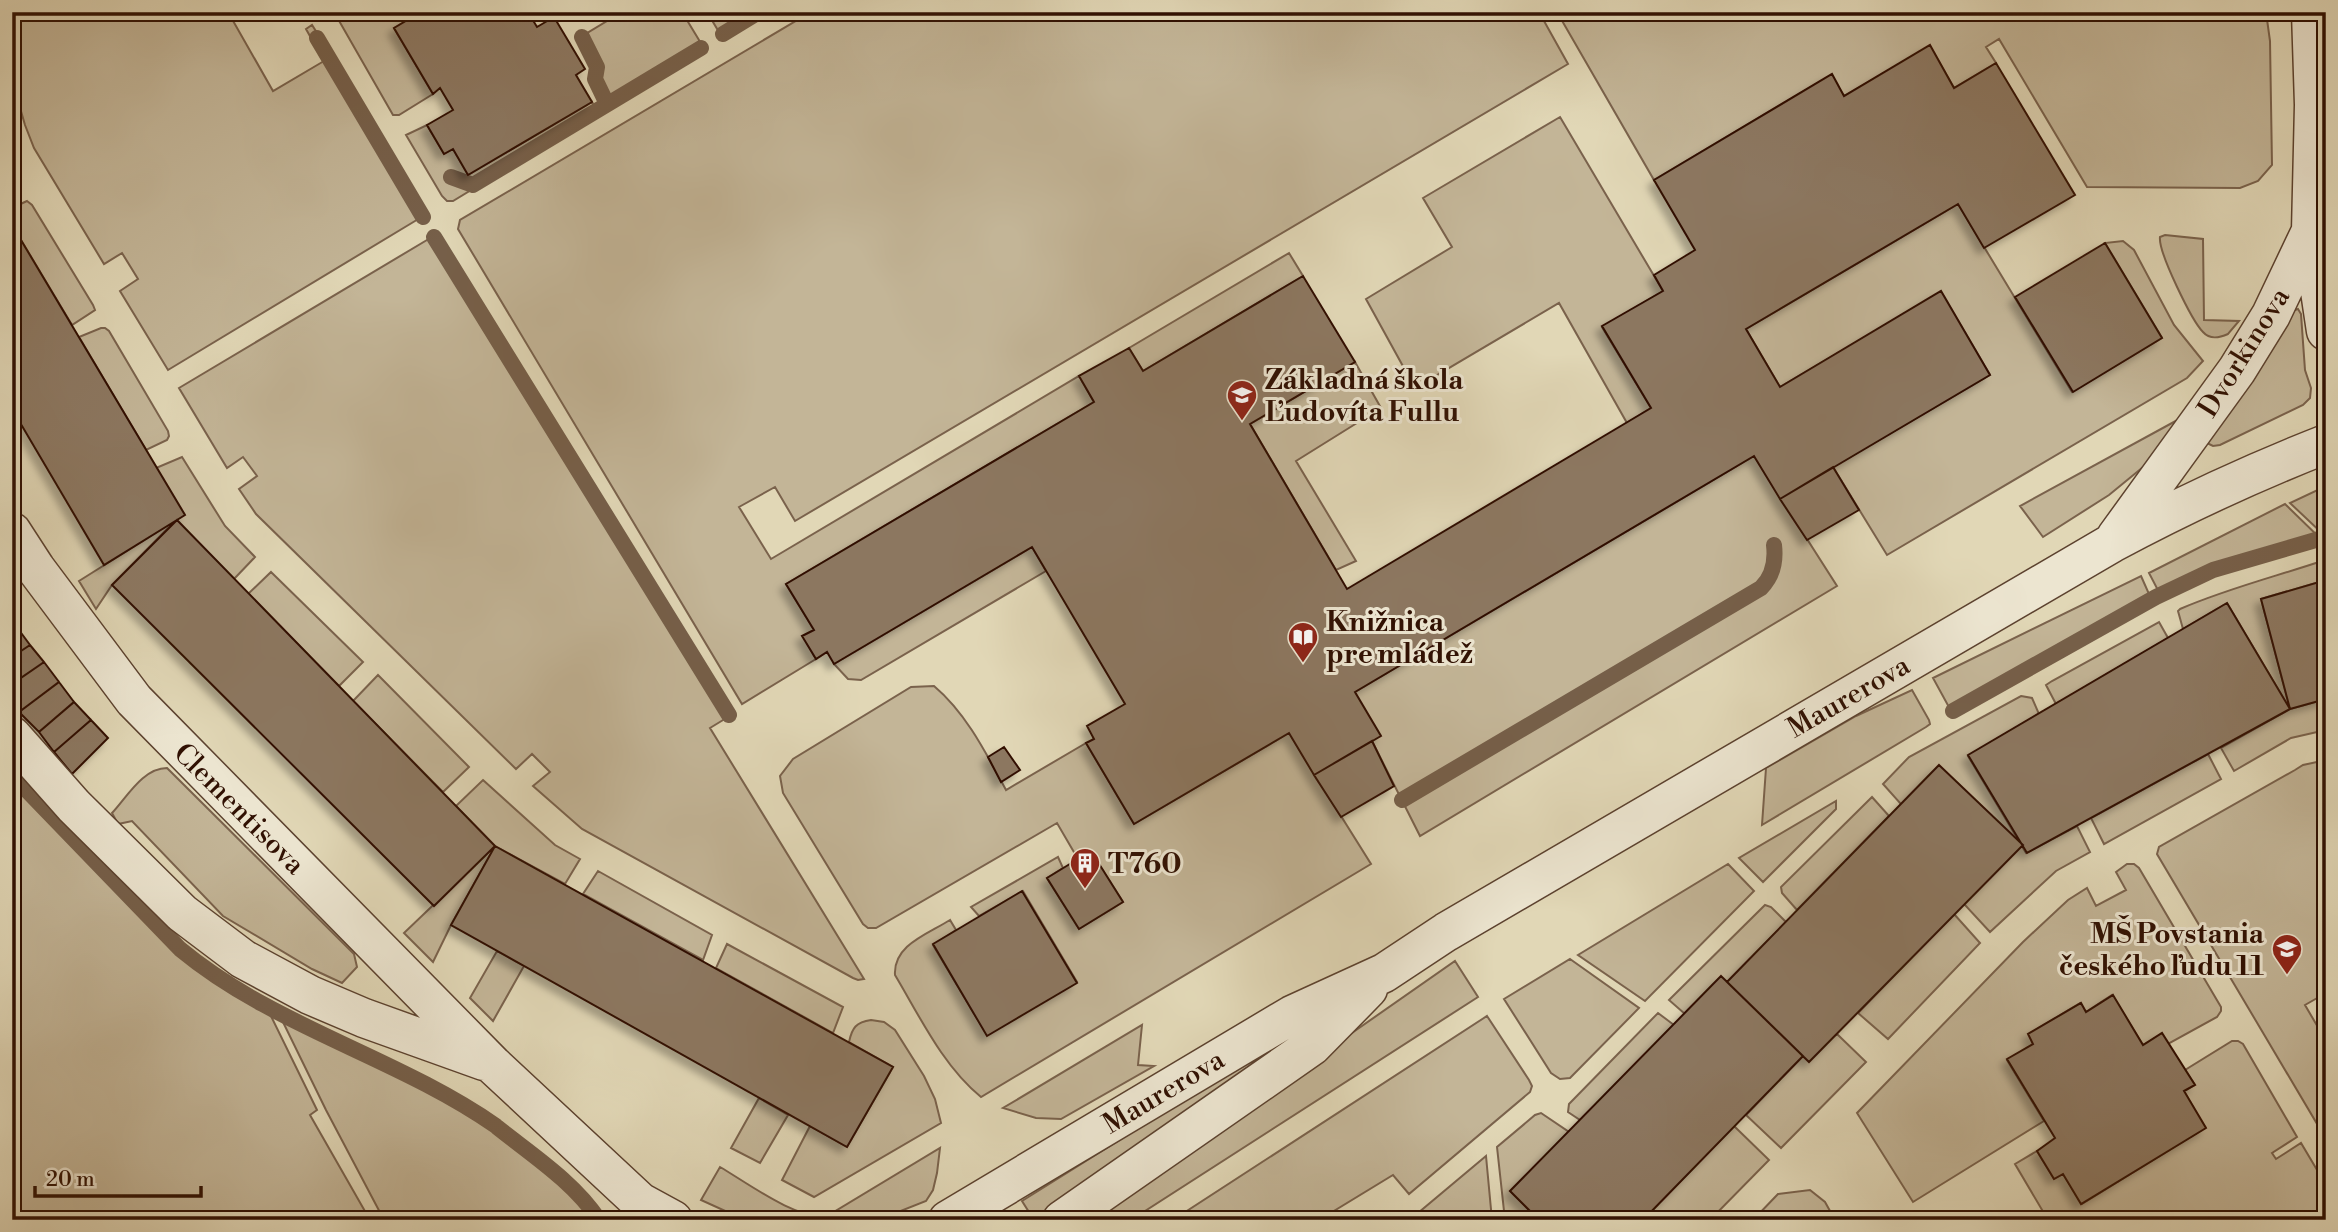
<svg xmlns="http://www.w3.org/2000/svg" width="2338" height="1232" viewBox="0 0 2338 1232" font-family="'Libre Bodoni',serif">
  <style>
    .green { fill: #c3b597; stroke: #7a624c; stroke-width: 2 }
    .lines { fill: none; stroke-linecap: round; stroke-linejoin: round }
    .stream { stroke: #765f49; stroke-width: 16 }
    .building { fill: #8c7760; stroke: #301002; stroke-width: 2; filter: url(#shadow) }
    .minor-casing { stroke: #5c422f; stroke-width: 41 }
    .minor { stroke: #ece5d0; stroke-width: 38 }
    .labels { text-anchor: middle; stroke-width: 6; stroke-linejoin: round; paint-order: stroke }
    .street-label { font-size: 28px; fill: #301002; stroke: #ece5d0 }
    .poi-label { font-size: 28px; font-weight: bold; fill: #301002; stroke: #ece5d0; text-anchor: start }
  </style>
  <defs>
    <filter id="shadow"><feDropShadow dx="-6" dy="6" stdDeviation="3.5" flood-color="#0004"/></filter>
  </defs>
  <rect width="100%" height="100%" fill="#e1d7b6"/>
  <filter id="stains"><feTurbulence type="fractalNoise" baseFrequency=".00286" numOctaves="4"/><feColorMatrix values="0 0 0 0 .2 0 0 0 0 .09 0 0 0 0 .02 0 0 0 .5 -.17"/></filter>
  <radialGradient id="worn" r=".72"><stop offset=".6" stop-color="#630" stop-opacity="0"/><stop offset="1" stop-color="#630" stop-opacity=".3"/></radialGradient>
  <path class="green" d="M27,12H228L273,91L324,61L306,29L312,25L319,36L315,39L420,218L168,370L120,291L138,279L122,253L104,264L34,148L25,125L12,80V33Z
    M334,12H421L394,28L433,94L399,115H393Z
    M622,12H682L699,40V45L606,98L598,80V68L584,35Z
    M707,12H752L719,32Z
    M811,12H1539L1568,64L795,521L775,487L739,507L771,559L1079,376L1094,402L786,584L814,630L803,636L816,659L742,704L458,229L460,220Z
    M1557,12H2266L2270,41L2272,165L2258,181L2240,188L2087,187L1999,39L1986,47L1996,63L1954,88L1930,46L1844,96L1831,75L1654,180Z
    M592,102L598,113L453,201H447L442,196L406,135L427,125L444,154L453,149L468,175Z
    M1560,117L1663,291L1602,327L1651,408L1627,423L1559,303L1415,388L1366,299L1452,247L1423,198Z
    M27,201L32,205L93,305L95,310L72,325L12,225V208Z
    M1958,204L2072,392L2162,338L2105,243L2123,241L2134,250L2174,325L2203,361L2187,378L1887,555L1833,467L1990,375L1941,292L1780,387L1746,329Z
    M2165,235L2203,239L2204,320L2239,321L2228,334C2219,338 2210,340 2203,332C2192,321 2158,252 2160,237Z
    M432,237L728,717L710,728L864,979L858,980L853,978L582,829L533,786L550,772L532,754L516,769L256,514L239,489L257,476L243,457L227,468L179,388Z
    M1289,253L1303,276L1143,371L1129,348Z
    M2298,309L2301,314L2305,370L2311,388L2310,398L2303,405L2220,445L2213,446L2207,443L2292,311Z
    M101,328H105L109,331L168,431L169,436L167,440L146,450L79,337Z
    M1355,362L1381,408L1296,461L1356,561L1336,570L1250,424Z
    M2183,417L2148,463L2109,495L2043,537L2020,506Z
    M1754,456L1837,586L1420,836L1372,741L1355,692Z
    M182,457L225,526L255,557L234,579L176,520L112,585L96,609L79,581L184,515L156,468Z
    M2326,486V537L2290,503Z
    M2285,504L2325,543L2216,575L2162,598L2149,573Z
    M1032,547L1046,571L861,680L848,679L834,664Z
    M2322,561L2326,562V580L2261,599L2290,709L2326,699V730L2291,738L2234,771L2221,748L2290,709L2227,603L2183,629L2178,611L2180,609C2226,589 2274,577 2322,561Z
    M271,572L363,662L339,686L248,594Z
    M2141,576L2153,603L1956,712L1950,709L1933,678Z
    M2159,622L2168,638L2056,704L2046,685L2052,681Z
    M378,675L469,767L443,792L353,701Z
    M934,686C966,713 986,753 1006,790L1086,743L1134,824L1289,733L1371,864L981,1097C943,1066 920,1017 895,975C893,945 928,934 950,920L956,930L933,945L987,1035L1077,982L1023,891L979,916L971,907L1058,857L1063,868L1047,878L1079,929L1123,902L1090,851L1078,859L1057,823L876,928H868L863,924L783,793L780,776L793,759L911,687Z
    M1912,690L1929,720L1930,724L1926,727L1762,825L1766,768L1856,716Z
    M2021,696L2032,698L2039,714L1968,756L2026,853L2077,826L2090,852L2056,871L1990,932L1964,904L1901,804L1883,784L1909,757Z
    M2208,754L2221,779L2104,844L2091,818Z
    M2326,760V993L2305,1005L2326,1041V1139L2157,854L2159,847L2295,770L2303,765Z
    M167,768L354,954L357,967L342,983L312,969L223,916L132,821L118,824L112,813C127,797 143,768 167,768Z
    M483,780L555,845L580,859L565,884L495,846L451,925L433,962L404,933L495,846L456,806Z
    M12,781L181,955L209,978L269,1012L317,1110L310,1115L370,1220H12Z
    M1872,797L1889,816L1797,910L1782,893L1781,887Z
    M1836,801V809L1763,882L1739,858Z
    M1728,864L1754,891L1645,1001L1578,955Z
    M2127,864H2134L2139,868L2221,1007V1011L2217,1017L2168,1044L2162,1034L2143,1045L2112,995L2086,1012L2080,1003L2029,1034L2033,1044L2007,1060L2044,1121L1913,1202L1857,1113L2023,942L2068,900L2087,888L2096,906L2126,890L2116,872Z
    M598,871L712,935L703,960L583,894Z
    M1765,905L1771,907L1786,922L1727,982L1685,1014L1669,1000Z
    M1954,914L1980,943L1888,1039L1858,1013Z
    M727,944L843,1007L833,1033L716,968Z
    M497,951L524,966L493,1021L470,998Z
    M1570,959L1639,1008L1570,1078L1560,1079L1551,1073L1504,999Z
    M1455,961L1478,997L1131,1220H1084Z
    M1340,1002L1346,1008L1038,1220H1034L1022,1201Z
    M1658,1013L1674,1025L1580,1120L1568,1112L1569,1104Z
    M1487,1016L1529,1080L1532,1086L1530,1092L1409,1194L1393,1175L1319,1220H1173Z
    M281,1018L446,1098L489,1125L564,1184L594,1220H384L326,1110Z
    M871,1020L884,1022L895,1030L924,1076L935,1099L941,1123L814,1197L782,1180L810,1126L847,1147L893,1067L849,1042C852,1028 856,1022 871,1020Z
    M1142,1025L1138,1065L1154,1066L1061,1119L1036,1118L1003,1108Z
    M1837,1034L1866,1062L1781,1148L1746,1115L1803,1056Z
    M2232,1041H2238L2243,1044L2297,1137L2272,1153L2276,1159L2301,1143L2326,1185V1220H2048L2015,1164L2037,1151L2054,1179L2063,1174L2082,1204L2205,1128L2184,1091L2195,1085L2185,1070Z
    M759,1098L788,1115L760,1163L731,1148Z
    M1541,1113L1569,1132L1510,1191L1539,1220H1505L1497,1147L1535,1115Z
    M1734,1126L1769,1160L1710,1220H1643Z
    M940,1148L937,1173L933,1190L926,1201L878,1220H745L701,1200L720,1167C746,1182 798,1221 827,1216Z
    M1486,1156L1492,1220H1422L1418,1213Z
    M1810,1190L1825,1202L1835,1220H1753L1778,1194Z"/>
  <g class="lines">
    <path class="stream" d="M723,34L759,12
      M582,37L597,67L595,79L607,104
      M317,38L423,217
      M451,177L473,185L701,48
      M434,237L729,715
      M1953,711L2156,597L2213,570L2326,537
      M12,775L180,949C274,1027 397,1057 496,1126
      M1402,800L1761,588C1773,576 1776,562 1774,545
      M497,1127C532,1155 574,1182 599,1220"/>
  </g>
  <path class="building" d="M421,12H528L537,27L554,17L585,69L576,75L592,102L468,175L453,149L444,154L427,125L453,110L440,88L433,94L394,28Z
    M1930,45L1954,88L1996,63L2075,195L1984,248L1958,204L1746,329L1780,387L1941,291L1990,375L1780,499L1754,456L1355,692L1381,736L1314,775L1289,733L1134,824L1086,743L1094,739L1087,726L1125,704L1032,547L834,664L827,652L816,659L802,636L814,630L786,584L1094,402L1079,376L1129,348L1143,371L1303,276L1355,362L1250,424L1347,589L1651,408L1602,326L1663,291L1654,275L1695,250L1654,180L1832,74L1844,96Z
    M12,225L185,515L104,565L12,409Z
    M2105,243L2162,338L2073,392L2015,297Z
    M1833,467L1859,510L1807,540L1780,499Z
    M177,520L495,846L434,906L112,585Z
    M2326,580V699L2290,709L2261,599Z
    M2227,603L2290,709L2027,853L1968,755Z
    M16,626L30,645L12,657V629Z
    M30,645L44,662L12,684V657Z
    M44,662L59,682L19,712L12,703V684Z
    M59,682L74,702L39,732L19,712Z
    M74,702L91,720L54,752L39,732Z
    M91,720L108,738L72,774L54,752Z
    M1372,741L1394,786L1341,817L1314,775Z
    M1004,747L1020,770L1001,782L988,757Z
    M1939,765L2023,845L1809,1062L1727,982Z
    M495,846L893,1067L847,1147L451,925Z
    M1091,851L1123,902L1079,929L1047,878Z
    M1022,891L1077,983L987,1036L933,944Z
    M1721,976L1803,1056L1643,1220H1539L1510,1191Z
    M2113,995L2143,1045L2162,1033L2195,1085L2184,1091L2206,1128L2081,1204L2063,1174L2054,1179L2037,1151L2055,1138L2007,1059L2033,1044L2028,1034L2081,1003L2086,1012Z"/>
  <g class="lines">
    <g class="minor-casing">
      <path id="minor" d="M2311,231L2326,331
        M12,532L36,569L134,700L493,1065L640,1202L673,1220
        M2116,537L2237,370L2271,315L2311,231L2314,105L2311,12
        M12,736L74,806L182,913L243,959L310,995L364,1018L484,1061
        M948,1220L1292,1015L1384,973L1446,932L2112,543C2181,506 2252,473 2326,444
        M1062,1220L1312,1046L1368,989"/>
    </g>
    <use href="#minor" class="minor"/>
  </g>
  <defs>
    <g id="school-pin" transform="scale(1.575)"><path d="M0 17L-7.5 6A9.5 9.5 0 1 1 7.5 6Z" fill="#8f2418" stroke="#ece5d0"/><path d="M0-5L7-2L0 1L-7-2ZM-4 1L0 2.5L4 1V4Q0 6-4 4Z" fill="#fff"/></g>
    <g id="library-pin" transform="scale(1.575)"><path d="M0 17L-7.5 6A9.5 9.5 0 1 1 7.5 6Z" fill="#8f2418" stroke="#ece5d0"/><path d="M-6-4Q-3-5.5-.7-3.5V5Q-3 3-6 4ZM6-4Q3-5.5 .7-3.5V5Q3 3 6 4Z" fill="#fff"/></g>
    <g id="building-pin" transform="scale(1.575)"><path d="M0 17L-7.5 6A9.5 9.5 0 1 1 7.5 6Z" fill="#8f2418" stroke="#ece5d0"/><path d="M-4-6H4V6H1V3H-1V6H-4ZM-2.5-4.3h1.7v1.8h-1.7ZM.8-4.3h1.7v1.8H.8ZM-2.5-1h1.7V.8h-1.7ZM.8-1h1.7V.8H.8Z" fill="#fff"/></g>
  </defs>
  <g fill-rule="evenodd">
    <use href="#school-pin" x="1242" y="395"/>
    <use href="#library-pin" x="1303" y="637"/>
    <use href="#building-pin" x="1085" y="863"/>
    <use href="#school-pin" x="2287" y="949"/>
  </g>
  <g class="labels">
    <g class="street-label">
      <text transform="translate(2243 352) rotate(-58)" y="10">Dvorkinova</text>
      <text transform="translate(1848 696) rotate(-30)" y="10">Maurerova</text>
      <text transform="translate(240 808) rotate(45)" y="10">Clementisova</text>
      <text transform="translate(1163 1091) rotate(-31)" y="10">Maurerova</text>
    </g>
    <g class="poi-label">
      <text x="1265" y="389">Základná škola<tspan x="1265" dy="32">Ľudovíta Fullu</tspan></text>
      <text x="1326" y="631">Knižnica<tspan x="1326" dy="32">pre mládež</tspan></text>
      <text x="1108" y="873">T760</text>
      <text x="2264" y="943" text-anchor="end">MŠ Povstania<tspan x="2264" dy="32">českého ľudu 11</tspan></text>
    </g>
  </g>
  <rect width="2338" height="1232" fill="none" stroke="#e1d7b6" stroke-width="42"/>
  <rect x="14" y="14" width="2310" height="1204" fill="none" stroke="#301002" stroke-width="3.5"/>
  <rect x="21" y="21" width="2296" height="1190" fill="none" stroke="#301002" stroke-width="2"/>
  <path d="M35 1186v10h166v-10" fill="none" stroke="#301002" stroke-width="3.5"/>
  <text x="46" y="1186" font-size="21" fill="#301002" stroke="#ece5d0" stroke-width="5" paint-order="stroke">20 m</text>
  <rect width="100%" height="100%" filter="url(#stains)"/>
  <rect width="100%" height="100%" fill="url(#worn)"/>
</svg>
